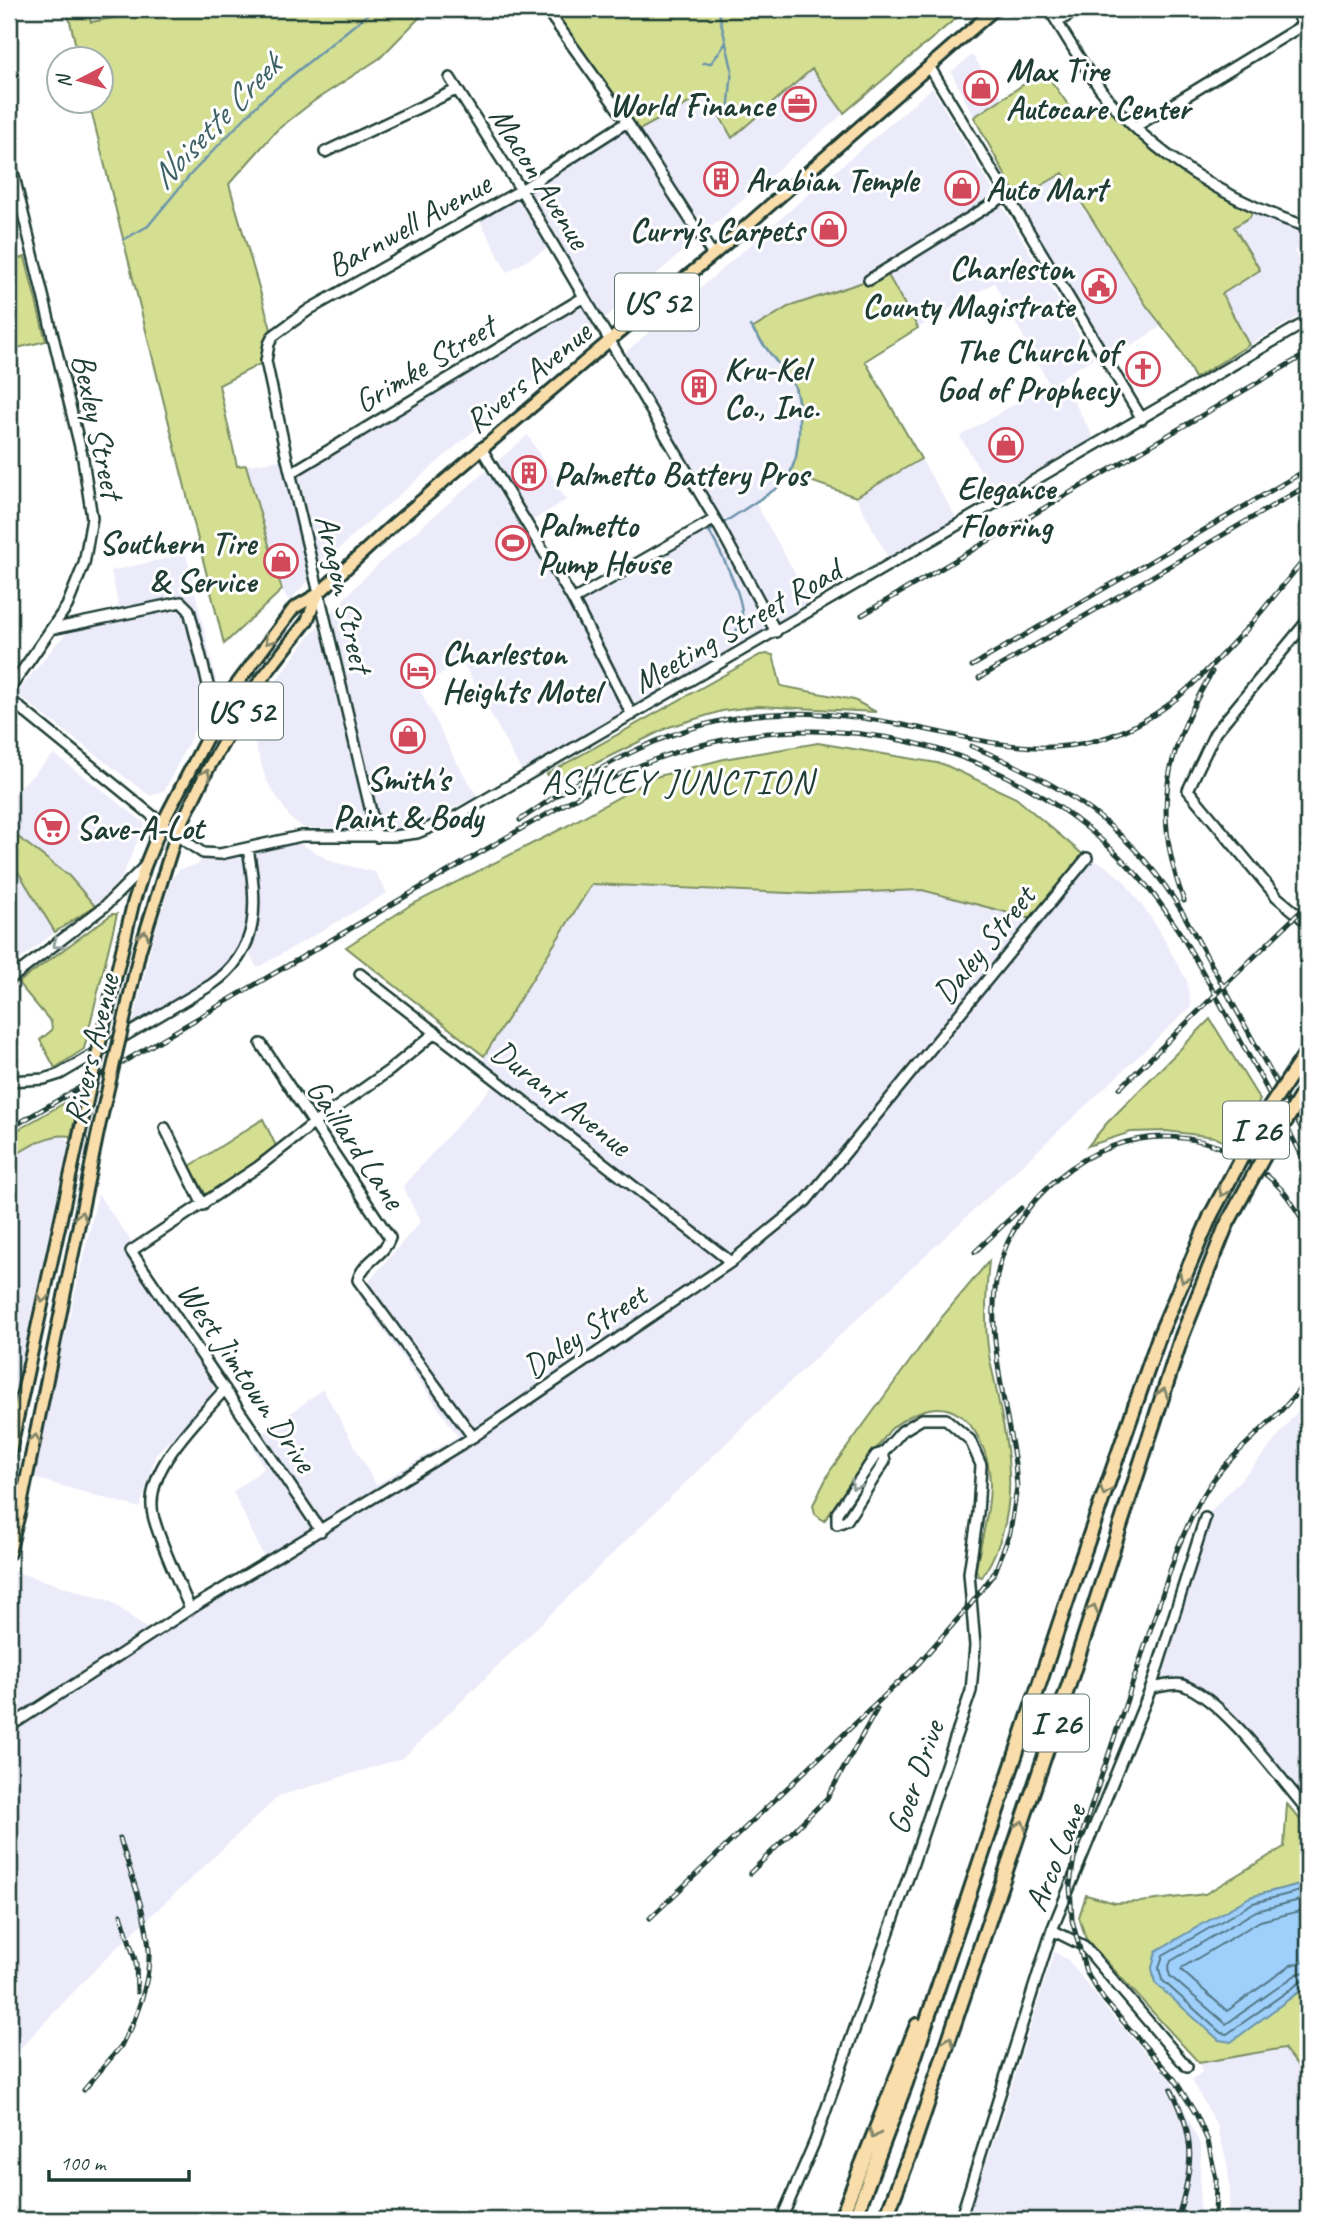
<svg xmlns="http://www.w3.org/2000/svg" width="1317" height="2229" viewBox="0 0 1317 2229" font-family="Caveat,sans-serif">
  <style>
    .built { fill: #ecebfa }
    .green { fill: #d4df92; stroke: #7a8e63; stroke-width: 2 }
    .water { fill: #9fcffb; stroke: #6c95ab; stroke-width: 2 }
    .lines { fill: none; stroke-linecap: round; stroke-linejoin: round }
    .shore { stroke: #527784; stroke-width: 2 }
    .stream { stroke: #6c95ab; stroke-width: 2.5 }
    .minor-casing { stroke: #1f3d34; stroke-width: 14 }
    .major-casing { stroke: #1f3d34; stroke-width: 16 }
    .highway-casing { stroke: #1f3d34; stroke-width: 18 }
    .minor { stroke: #fff; stroke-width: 9 }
    .major { stroke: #f9deab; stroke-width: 10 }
    .highway { stroke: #f9deab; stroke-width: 12 }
    .rail-casing { stroke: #1f3d34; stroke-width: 5 }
    .rail { stroke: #fff; stroke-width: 2.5; stroke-dasharray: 8; stroke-linecap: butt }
    .major-bridge-casing { stroke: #1f3d34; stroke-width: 16; stroke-linecap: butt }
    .highway-bridge-casing { stroke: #1f3d34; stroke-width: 18; stroke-linecap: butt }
    .major-bridge { stroke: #f9deab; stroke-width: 10 }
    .highway-bridge { stroke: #f9deab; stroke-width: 12 }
    .oneway { stroke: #81856a }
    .oneway2 { stroke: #8f9e9a }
    .labels { text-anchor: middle; stroke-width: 6; stroke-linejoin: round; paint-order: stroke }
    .shield { fill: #fff; stroke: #627771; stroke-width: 2 }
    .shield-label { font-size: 32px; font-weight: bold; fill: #1f3d34 }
    .poi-label { font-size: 33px; font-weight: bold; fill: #1f3d34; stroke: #fff; text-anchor: start }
    .street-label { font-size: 33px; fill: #1f3d34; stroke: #fff }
    .water-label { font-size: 35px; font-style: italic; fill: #3f6266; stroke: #fff }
    .neighbourhood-label { font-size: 35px; letter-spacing: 2px; fill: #1f3d34; stroke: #fff }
  </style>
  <rect width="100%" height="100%" fill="#fff"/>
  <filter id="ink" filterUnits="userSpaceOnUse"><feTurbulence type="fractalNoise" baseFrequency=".0143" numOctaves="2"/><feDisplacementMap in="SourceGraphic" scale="14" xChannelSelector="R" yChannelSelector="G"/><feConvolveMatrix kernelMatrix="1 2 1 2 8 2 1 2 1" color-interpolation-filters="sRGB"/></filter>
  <g filter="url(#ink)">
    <path class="built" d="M972,55L1003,98L974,117L951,72Z
      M812,68L844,113L355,533L289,601L282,590L246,465L287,459L291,473L584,297L553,245L507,272L477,215L627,122L634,133L708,93L722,123L732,138L781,92Z
      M932,88L1093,358L1061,378L1094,438L994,494L960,436L1049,384L994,283L918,328L885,270L869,280L752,329L795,387L800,416L796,457L790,474L777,488L755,502L813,605L632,715L629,710L521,770L462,661L419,688L456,761L477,796L427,821L401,828H304L291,819L266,780L254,740L250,717L306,640L356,586L384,559L528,435L566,500L527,524L573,600L715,519L619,358Z
      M1060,174L1162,326L1112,358L1018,199Z
      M1254,206L1308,227V243L1294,251L1308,275V311L1249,345L1222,294L1260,270L1234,227L1250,217Z
      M921,459L957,519L889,559L856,497Z
      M186,554L217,684L165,790L150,796L16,694L57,643L76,624L120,614L111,571Z
      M54,754L145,823L122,877L95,906L69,876L9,830V798Z
      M290,838L333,862L375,872L387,893L257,968L246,947L234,965L131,1032L153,938L172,878L180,869L197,865L207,854Z
      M9,857L55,932L9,968Z
      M1087,858L1103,864L1124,881L1156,925L1187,981L1191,1007L759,1411L403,1758L279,1796L106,1958L9,2060V1586L13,1571L110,1601L154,1634L267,1563L233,1492L264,1468L251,1443L323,1389L376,1485L458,1436L358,1294L420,1222L403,1186L497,1081L479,1066L592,884L810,894L922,890L1036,920Z
      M63,1135L69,1141L9,1417V1159L43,1139Z
      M98,1194L224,1374L198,1412L156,1454L140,1508L34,1478L56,1374Z
      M1308,1397V1811L1230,1719L1180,1684L1151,1688L1205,1518L1266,1452Z
      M1054,1952L1068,1960L1106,2009L1172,2082L1201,2147L1199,2220H966L997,2132Z
      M1284,2048L1308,2079V2220H1228L1230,2188L1227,2162L1217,2126L1192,2080L1202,2072L1199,2063Z"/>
    <path class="green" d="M67,9H87L91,22L160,9H428L380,58L314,101L277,130L229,184L273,336L266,361L219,385L237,466L246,465L282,590L224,644L89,102H102V60L79,59Z
      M549,9H959L962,13L844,113L812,69L732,138L707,93L634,133Z
      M1044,71L1077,117L1108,97L1181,165L1254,206L1250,217L1234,227L1260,270L1222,294L1249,345L1195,378L1177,345L1146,305L1063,173L1018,199L974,117Z
      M25,257L46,341L9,350V261Z
      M885,270L918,328L865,361L921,459L856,497L790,474L796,457L799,435V405L795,387L752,329L788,307L869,280Z
      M768,654L773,655L781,686L854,700L876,712L758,706L722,711L669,727L580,771L552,780L547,774L760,655Z
      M818,743L943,764L1016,798L1087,858L1036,920L922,890L810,894L592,884L484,1056L346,947L409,906L563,828L655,777L724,759Z
      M9,830L69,876L95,906L55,932L9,857Z
      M112,914H117L84,1049L55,1068L40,1040L52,1030L51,1022L18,983Z
      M1210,1019L1260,1100L1235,1147L1214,1137L1166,1131L1131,1132L1088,1146L1106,1124Z
      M80,1094L71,1136C48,1132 27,1148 9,1159V1135Z
      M263,1119L276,1146L207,1197L190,1166Z
      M989,1261C986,1290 984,1318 988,1347C989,1361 994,1375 996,1389C1010,1454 1022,1517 982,1577L978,1576L976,1569C981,1541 990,1511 990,1483C990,1456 976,1420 950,1410C930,1403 904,1417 890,1430L824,1521L815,1514L813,1505L830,1471L942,1317Z
      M1287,1804L1308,1829V1882L1250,1897L1231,2041L1308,1985V2079L1284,2048L1199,2063L1086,1939L1079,1917L1086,1895L1115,1903L1140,1902L1205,1894L1284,1847Z"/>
    <path class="water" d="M1308,1882V1985L1231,2042L1219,2040L1155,1983L1152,1968L1156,1951L1250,1897Z"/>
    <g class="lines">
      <path class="shore" d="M1308,1889L1253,1903L1163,1955L1159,1968L1162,1980L1221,2033L1227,2034L1302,1981L1308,1980
        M1308,1898L1256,1911L1171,1961L1168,1969L1170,1976L1226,2024L1297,1974L1308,1971
        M1308,1909L1260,1921L1183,1967L1181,1970L1227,2011L1291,1965L1308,1960"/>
      <path class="stream" d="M718,9L732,69L728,114
        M703,63H711L725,44
        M123,240L148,226L190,175L263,99L374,9
        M725,522L777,488L790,474L796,457L799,435V405L795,387L750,326
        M712,530L709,531C720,551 745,598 742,620C741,624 736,631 734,635L737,640"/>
      <g class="minor-casing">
        <path id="minor" d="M546,9L627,122L713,255
          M1049,9C1066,36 1082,64 1101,90C1151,155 1231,203 1308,227
          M1295,9L1308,35
          M1057,22L1080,9
          M929,66L1142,419
          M450,78L521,190L715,519L776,632
          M1135,127L1303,25
          M325,152L456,90
          M9,156L83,459L92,518L84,564L67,606L9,690
          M869,280L1008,194
          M481,448L573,600L632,715
          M291,473L584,297
          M573,600L715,519
          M1308,620L1215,733L1188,790L1277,897L1308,923
          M52,629L181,602L189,610L217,720
          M9,699L176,835L203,853L220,854L301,836H394L417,833L457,816L1308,321
          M377,837L287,459L266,361L269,344L273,336L310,309L521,190L627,122
          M360,974L731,1262
          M9,980L104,907L143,868
          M261,1044L390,1238C384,1256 363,1261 358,1280L473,1437
          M9,1081L44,1079L60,1074L211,985C262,950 257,903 248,848
          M165,1128L203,1205
          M321,1531L131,1251L258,1167L313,1124L390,1070L436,1032
          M190,1609C178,1580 163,1550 154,1519C140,1472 197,1422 225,1389
          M1151,1688C1160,1687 1174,1682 1183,1685C1225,1701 1278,1776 1308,1811
          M9,1727L190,1609L473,1437L731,1262L806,1201L1087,858
          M1052,1930L1084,1946L1187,2067
          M781,2220L815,2141L909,1875L971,1691L975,1646L969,1573L978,1513L981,1465L970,1440L946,1419H922L902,1431L883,1453L876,1455L837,1513V1524L847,1520L885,1461L883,1453
          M960,2220L1052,1930L1151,1688L1205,1518"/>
      </g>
      <g class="major-casing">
        <path id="major" d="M123,1025L140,950L176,835L208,769L237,719L257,685L307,621L318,594
          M101,1038L133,904L145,866L162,824L230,693L294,608L318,594L395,523L609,341L713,255L995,9
          M9,1456L79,1136
          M9,1553L20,1510L99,1127"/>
      </g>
      <g class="highway-casing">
        <path id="highway" d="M840,2220L917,2025
          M854,2220L906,2083L1068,1598L1160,1334L1211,1215
          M885,2220L913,2146L1070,1681L1182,1336L1226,1226"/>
      </g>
      <use href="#minor" class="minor"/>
      <use href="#major" class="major"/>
      <use href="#highway" class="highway"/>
      <g class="rail-casing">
        <path id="rail" d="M862,615L1308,353
          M1243,634L1308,555
          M972,666L1308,469
          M979,678L1308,485
          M971,746C1062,783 1133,828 1184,915L1308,1140
          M520,820C597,767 675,719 771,714C815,711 859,716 903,725C989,741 1063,768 1145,720C1185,698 1216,660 1247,628
          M1184,901C1151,813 1165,751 1212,672
          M1120,1088L1308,904
          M9,1129C130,1058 251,987 372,916C423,886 474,856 526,826C566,804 605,779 648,762C819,695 1012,738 1137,875C1172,913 1195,959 1220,1003C1250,1058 1280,1112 1308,1168
          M975,1252L1021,1208
          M120,1838C130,1873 147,1914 149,1951C150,1979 140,2005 130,2031
          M750,1873L827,1798L877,1709
          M121,1914L136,1963L137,1992
          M650,1918L918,1664L971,1604L995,1572L1010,1533L1017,1487L1015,1464C1006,1401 980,1316 1003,1254C1014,1223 1033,1199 1058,1178C1126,1120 1220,1123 1282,1190C1293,1202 1300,1216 1308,1230
          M1171,2089C1197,2139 1193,2168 1177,2220
          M84,2090L121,2046L132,2023
          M1215,2220L1216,2179L1208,2141L1197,2116L1175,2080L1104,2000L1086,1972L1072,1920L1070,1885L1074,1858L1177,1550C1189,1522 1201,1494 1221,1470C1244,1442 1294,1406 1308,1375"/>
      </g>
      <use href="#rail" class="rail"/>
      <g class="major-bridge-casing">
        <path id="major-bridge" d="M99,1127L123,1025
          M79,1136L101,1038"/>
      </g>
      <g class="highway-bridge-casing">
        <path id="highway-bridge" d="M1211,1215L1262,1119L1308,1050
          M1226,1226L1264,1156L1308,1085"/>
      </g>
      <use href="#major-bridge" class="major-bridge"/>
      <use href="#highway-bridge" class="highway-bridge"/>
    </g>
    <defs><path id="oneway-chevron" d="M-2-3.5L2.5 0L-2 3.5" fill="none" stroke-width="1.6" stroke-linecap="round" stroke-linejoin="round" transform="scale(1.75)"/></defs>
    <g class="oneway">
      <use href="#oneway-chevron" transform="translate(269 640) rotate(126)"/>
      <use href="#oneway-chevron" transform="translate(206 774) rotate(-63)"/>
      <use href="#oneway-chevron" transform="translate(144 935) rotate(-74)"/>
      <use href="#oneway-chevron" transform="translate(1223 1192) rotate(118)"/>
      <use href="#oneway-chevron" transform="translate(81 1216) rotate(-79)"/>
      <use href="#oneway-chevron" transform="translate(1184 1278) rotate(113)"/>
      <use href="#oneway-chevron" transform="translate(43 1298) rotate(103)"/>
      <use href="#oneway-chevron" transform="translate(1163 1393) rotate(-72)"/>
      <use href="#oneway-chevron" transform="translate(35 1439) rotate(-78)"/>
      <use href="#oneway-chevron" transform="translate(1105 1491) rotate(109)"/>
      <use href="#oneway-chevron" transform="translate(1093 1609) rotate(-72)"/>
      <use href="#oneway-chevron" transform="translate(1021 1825) rotate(-71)"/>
      <use href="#oneway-chevron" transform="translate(949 2041) rotate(-71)"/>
      <use href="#oneway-chevron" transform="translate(874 2134) rotate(111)"/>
    </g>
    <g class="oneway2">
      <use href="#oneway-chevron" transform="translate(57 944) rotate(143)"/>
      <use href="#oneway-chevron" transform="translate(855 1485) rotate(124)"/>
    </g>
  </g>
  <defs>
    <g id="shop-ring" transform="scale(1.75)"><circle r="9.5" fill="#fff" stroke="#d1495b" stroke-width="1.5"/><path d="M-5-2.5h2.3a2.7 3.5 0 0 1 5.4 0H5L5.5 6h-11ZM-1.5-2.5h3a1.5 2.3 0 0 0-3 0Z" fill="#d1495b"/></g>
    <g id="office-ring" transform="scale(1.75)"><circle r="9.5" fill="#fff" stroke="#d1495b" stroke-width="1.5"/><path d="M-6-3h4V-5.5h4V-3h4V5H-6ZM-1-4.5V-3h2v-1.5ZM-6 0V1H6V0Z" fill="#d1495b"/></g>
    <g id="building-ring" transform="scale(1.75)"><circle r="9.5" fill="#fff" stroke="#d1495b" stroke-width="1.5"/><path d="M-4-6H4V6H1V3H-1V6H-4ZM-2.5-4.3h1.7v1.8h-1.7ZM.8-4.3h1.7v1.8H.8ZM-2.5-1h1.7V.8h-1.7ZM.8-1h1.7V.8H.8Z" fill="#d1495b"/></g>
    <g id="civic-ring" transform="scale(1.75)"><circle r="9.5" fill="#fff" stroke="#d1495b" stroke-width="1.5"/><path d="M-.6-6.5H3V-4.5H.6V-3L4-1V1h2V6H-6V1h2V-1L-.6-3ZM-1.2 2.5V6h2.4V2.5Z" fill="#d1495b"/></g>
    <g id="church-ring" transform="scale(1.75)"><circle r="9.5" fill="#fff" stroke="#d1495b" stroke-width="1.5"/><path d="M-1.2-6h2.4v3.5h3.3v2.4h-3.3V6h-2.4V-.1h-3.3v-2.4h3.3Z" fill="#d1495b"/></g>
    <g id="stadium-ring" transform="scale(1.75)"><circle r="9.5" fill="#fff" stroke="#d1495b" stroke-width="1.5"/><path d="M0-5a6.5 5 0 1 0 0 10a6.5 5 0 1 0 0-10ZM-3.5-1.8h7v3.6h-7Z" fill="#d1495b"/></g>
    <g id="hotel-ring" transform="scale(1.75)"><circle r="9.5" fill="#fff" stroke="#d1495b" stroke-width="1.5"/><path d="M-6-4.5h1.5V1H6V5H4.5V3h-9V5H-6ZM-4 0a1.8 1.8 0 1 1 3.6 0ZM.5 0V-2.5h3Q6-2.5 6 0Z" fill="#d1495b"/></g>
    <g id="supermarket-ring" transform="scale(1.75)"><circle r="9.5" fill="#fff" stroke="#d1495b" stroke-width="1.5"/><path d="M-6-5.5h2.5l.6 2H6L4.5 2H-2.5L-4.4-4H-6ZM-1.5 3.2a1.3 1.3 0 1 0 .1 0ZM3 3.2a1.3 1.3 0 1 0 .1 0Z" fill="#d1495b"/></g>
  </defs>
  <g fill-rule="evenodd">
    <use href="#shop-ring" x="981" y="88"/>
    <use href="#office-ring" x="799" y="104"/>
    <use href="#building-ring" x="721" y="179"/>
    <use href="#shop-ring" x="962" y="188"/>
    <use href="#shop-ring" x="829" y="229"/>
    <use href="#civic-ring" x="1099" y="286"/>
    <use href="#church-ring" x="1143" y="369"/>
    <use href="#building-ring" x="699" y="387"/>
    <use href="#shop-ring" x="1006" y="445"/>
    <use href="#building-ring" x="529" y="473"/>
    <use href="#stadium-ring" x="513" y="543"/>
    <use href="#shop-ring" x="281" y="561"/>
    <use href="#hotel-ring" x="418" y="671"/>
    <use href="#shop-ring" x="408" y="736"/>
    <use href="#supermarket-ring" x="52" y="827"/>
  </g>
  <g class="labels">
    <g class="shield">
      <rect x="615" y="273.5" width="84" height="57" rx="5"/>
      <rect x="199" y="682.5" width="84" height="57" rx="5"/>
      <rect x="1223" y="1101.5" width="66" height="57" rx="5"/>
      <rect x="1023" y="1694.5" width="66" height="57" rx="5"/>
    </g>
    <g class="shield-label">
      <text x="657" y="313">US 52</text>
      <text x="241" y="722">US 52</text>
      <text x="1256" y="1141">I 26</text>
      <text x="1056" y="1734">I 26</text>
    </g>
    <g class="poi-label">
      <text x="1006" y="81">Max Tire<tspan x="1006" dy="38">Autocare Center</tspan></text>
      <text x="774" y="116" text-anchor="end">World Finance</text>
      <text x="746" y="191">Arabian Temple</text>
      <text x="986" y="200">Auto Mart</text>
      <text x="804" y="241" text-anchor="end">Curry's Carpets</text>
      <text x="1074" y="279" text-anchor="end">Charleston<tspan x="1074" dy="38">County Magistrate</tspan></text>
      <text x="1118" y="362" text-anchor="end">The Church of<tspan x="1118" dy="38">God of Prophecy</tspan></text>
      <text x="724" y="380">Kru-Kel<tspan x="724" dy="38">Co., Inc.</tspan></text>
      <text x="554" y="485">Palmetto Battery Pros</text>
      <text x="1006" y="499" text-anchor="middle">Elegance<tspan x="1006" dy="38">Flooring</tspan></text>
      <text x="538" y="536">Palmetto<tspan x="538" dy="38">Pump House</tspan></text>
      <text x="256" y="554" text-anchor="end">Southern Tire<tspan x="256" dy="38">&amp; Service</tspan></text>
      <text x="442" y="664">Charleston<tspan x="442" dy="38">Heights Motel</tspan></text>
      <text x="408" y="790" text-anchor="middle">Smith's<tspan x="408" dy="38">Paint &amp; Body</tspan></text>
      <text x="76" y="839">Save-A-Lot</text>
    </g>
    <g class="street-label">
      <text transform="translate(541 177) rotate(58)" y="12">Macon Avenue</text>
      <text transform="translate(408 224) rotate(-29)" y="12">Barnwell Avenue</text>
      <text transform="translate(424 363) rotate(-31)" y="12">Grimke Street</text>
      <text transform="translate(527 376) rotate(-40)" y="12">Rivers Avenue</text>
      <text transform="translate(99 426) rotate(78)" y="12">Bexley Street</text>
      <text transform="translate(345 593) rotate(77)" y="12">Aragon Street</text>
      <text transform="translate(736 625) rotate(-30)" y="12">Meeting Street Road</text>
      <text transform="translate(983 944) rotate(-51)" y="12">Daley Street</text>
      <text transform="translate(90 1049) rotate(-77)" y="12">Rivers Avenue</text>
      <text transform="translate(562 1097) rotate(38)" y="12">Durant Avenue</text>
      <text transform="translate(357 1143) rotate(56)" y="12">Gaillard Lane</text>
      <text transform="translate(584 1330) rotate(-34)" y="12">Daley Street</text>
      <text transform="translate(248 1376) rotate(56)" y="12">West Jimtown Drive</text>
      <text transform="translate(914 1777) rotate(-71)" y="12">Goer Drive</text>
      <text transform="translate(1054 1857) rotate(-68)" y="12">Arco Lane</text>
    </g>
    <g class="water-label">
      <text transform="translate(215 121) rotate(-46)" y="12">Noisette Creek</text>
    </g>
    <g class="neighbourhood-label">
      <text x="678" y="793">ASHLEY JUNCTION</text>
    </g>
  </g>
  <rect width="1317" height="2229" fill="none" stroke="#fff" stroke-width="35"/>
  <rect x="18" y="18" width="1282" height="2194" fill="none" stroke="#1f3d34" stroke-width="2.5" filter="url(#ink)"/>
  <g transform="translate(80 80) rotate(264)"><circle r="33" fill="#ffffff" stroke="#a5b1ae" stroke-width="2"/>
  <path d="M0-5L12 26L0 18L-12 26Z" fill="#d1495b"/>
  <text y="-10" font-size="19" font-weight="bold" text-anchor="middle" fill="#1f3d34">N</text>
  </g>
  <path d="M49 2170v10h140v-10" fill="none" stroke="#1f3d34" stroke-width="3.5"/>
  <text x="60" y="2170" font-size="21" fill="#1f3d34" stroke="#ffffff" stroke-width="5" paint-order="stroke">100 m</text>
</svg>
